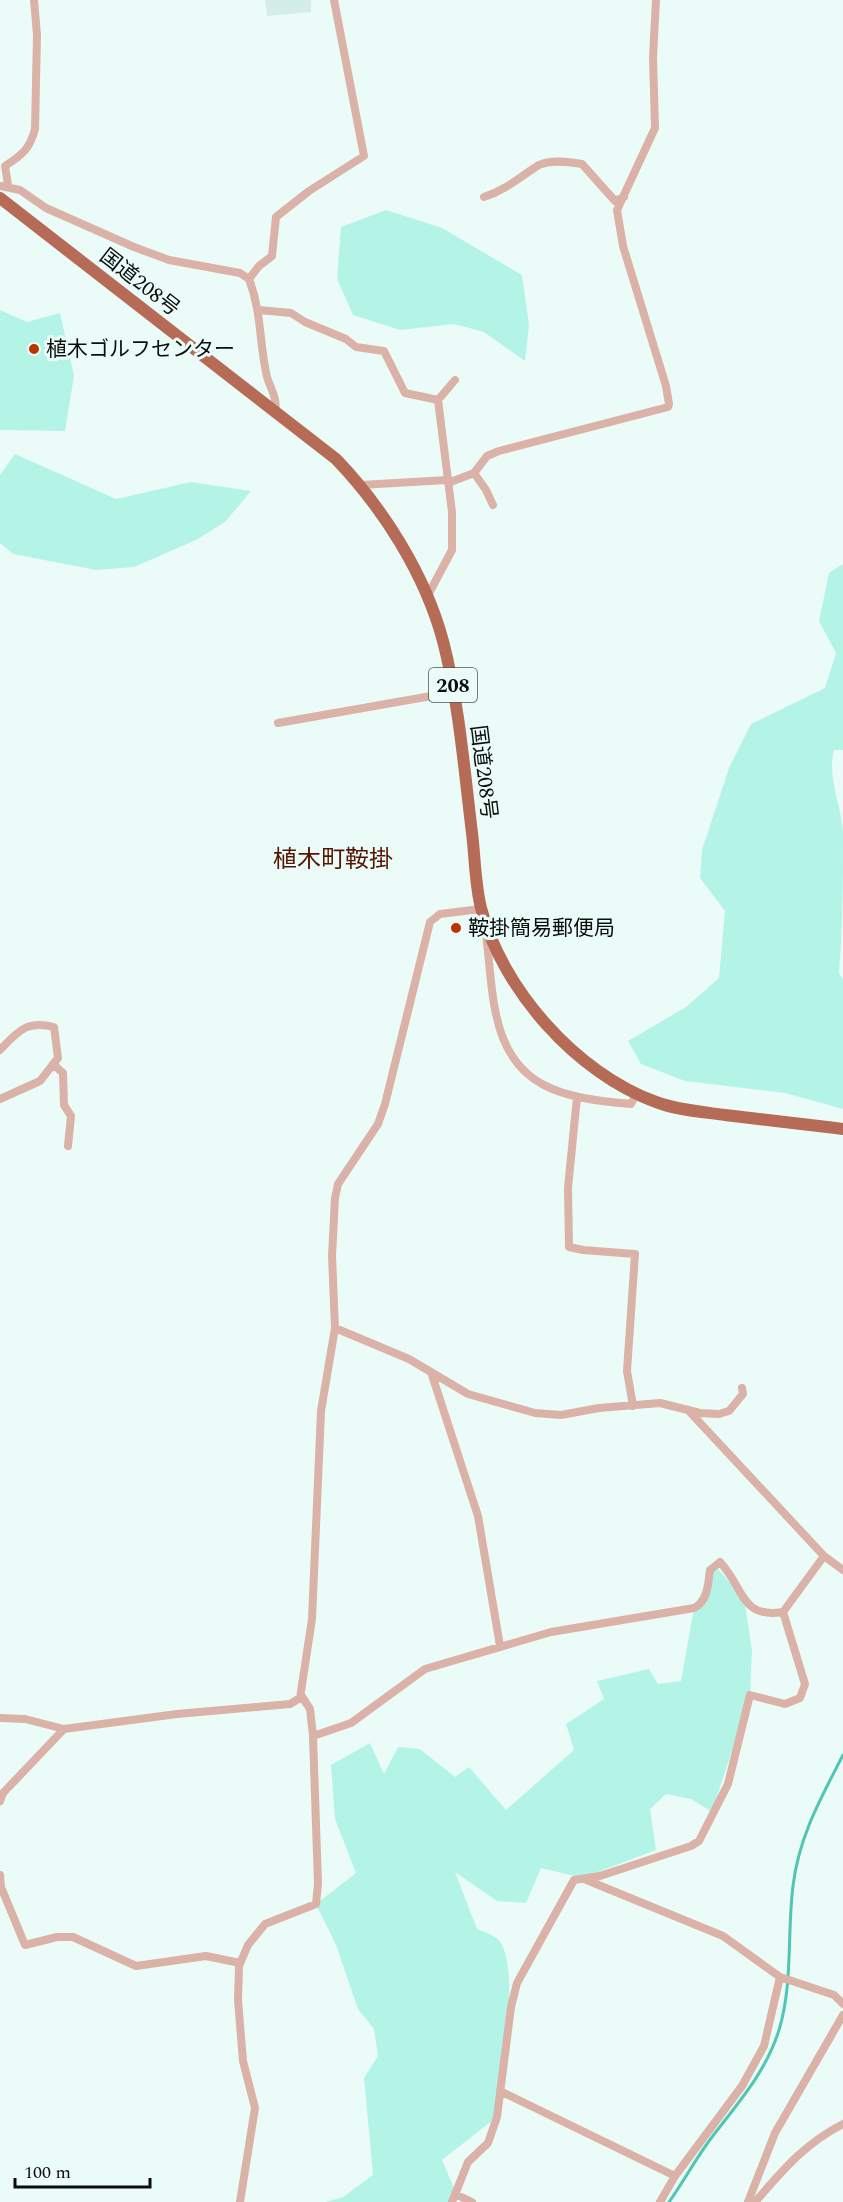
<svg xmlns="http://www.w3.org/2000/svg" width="843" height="2202" viewBox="0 0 843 2202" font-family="Spectral,'Noto Sans JP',serif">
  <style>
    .built { fill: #d5ede9 }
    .green { fill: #b4f4e7 }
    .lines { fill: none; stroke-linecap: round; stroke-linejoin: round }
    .stream { stroke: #50c5b2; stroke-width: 3 }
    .minor { stroke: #dab2a7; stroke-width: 8 }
    .trunk { stroke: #b66b56; stroke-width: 12 }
    .poi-dot { fill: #b30; stroke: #ebfcf8; stroke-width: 2 }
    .labels { text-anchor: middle; stroke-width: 6; stroke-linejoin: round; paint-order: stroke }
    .shield { fill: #ebfcf8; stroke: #4e5654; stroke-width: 1.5 }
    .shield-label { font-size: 20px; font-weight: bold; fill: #0a0f0e }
    .street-label { font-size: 21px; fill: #0a0f0e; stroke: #ebfcf8 }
    .poi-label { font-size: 21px; fill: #0a0f0e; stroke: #ebfcf8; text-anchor: start }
    .quarter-label { font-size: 24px; fill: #561503; stroke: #ebfcf8 }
  </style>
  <rect width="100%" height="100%" fill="#ebfcf8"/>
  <path class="built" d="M265,0H311V12L267,16Z"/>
  <path class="green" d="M386,210L442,228L522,275L529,325L525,361L484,332L454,324L400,330L353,315L337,279L341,227Z
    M0,310L27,322L60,313L74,376L65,431L0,430Z
    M15,454L116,499L191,482L251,491L225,522L196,540L134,567L96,570L13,554L0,543V475Z
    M843,564V750H834C827,777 841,804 843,831C843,878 843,927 839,973L843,979V1109L785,1093L685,1081L641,1064L628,1041L686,1007L719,978L725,911L700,878L702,850L729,768L751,724L825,688L836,653L819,621L829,573Z
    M715,1566L744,1598L752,1650L750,1695L712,1812L691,1799L666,1794L650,1809L656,1850L582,1878L541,1868L526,1903L497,1901L455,1872L477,1929C485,1932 497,1936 501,1943C520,1976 501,2076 497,2117L442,2160L457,2195L451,2202H326L343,2197L373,2175L364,2078L378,2056L374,2029L358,2009L336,1945L316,1904L356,1873L335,1819L331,1765L370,1743L384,1774L398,1747L420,1749L455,1777L469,1767L506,1810L574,1750L566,1724L604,1699L597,1681L649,1669L658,1684L681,1681L694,1608Z"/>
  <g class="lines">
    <path class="stream" d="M669,2202C684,2181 696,2158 712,2137C738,2103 766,2072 779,2030C793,1985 787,1933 793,1886C799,1836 821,1798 843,1755"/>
    <path class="minor" d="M8,185L5,166C22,155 30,149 35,129L37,35L34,0
      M0,186L20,190L46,208L134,247L169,260L240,273L249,279C262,313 259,343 267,377C271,390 278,399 275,413
      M484,197C506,190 521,176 539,165C551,159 570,162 582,164L615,201L624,197
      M249,279L259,266L272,256L276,217L309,191L364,156L334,0
      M259,310L291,313L305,322L346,339L356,347L384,351L405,393L438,400
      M474,473L487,456L499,451L668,407L669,404L666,386L623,246L617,210L655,128L653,57L656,0
      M448,483L474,473L486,490L493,505
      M361,485L447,480
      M427,597L452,550V512L438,400L455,380
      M278,723L454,692
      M486,936C490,962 490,988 496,1014C511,1089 563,1098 631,1104L636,1094
      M0,1050C18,1031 27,1020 54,1027L58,1058L40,1081L0,1099
      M53,1064L63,1073L64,1105L71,1116L68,1146
      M577,1097L568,1188L569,1247L583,1250L635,1254L627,1371L633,1406
      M335,1328L409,1359L468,1394L535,1413L561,1415L599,1408L660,1403L700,1413L719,1414L729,1411L743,1394L742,1388
      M431,1372L478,1516L500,1646
      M688,1410L824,1556L843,1570
      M0,1718L25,1719L64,1729L177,1714L290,1704L300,1698L312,1619L321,1411L335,1328L332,1256L335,1198L338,1184L378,1124L385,1104L430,922L440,914L481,909
      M313,1736L351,1723L425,1669L551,1632L694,1608C708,1601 708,1584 710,1570L720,1562C744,1587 740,1619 783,1612L824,1556
      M0,1801L3,1793L64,1729
      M0,1875L1,1887L25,1945L57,1937H73L136,1966L206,1956L240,1963
      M584,1879L723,1936L780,1977L834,1995L843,2004
      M500,2091L675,2176
      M457,2195L472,2202
      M240,2202L255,2108L243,2061L238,2000L239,1966L248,1945L265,1924L316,1904L318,1883L313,1736L310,1709L301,1695
      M452,2202L468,2162L488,2143L497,2117L511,2007L517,1983L574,1880L600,1876L691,1846L699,1841L728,1784L750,1695L785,1704L800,1698L805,1684L783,1612
      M660,2202L675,2176L742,2086L764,2046L780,1977
      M748,2202L775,2133L843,2015
      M755,2202C783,2170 804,2144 843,2124"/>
    <path class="trunk" d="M0,198L336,459C383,508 425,574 443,641C459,703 464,768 472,833C475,857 475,884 481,908C502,989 576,1073 656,1102C677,1110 703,1112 725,1115C765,1120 804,1124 843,1129"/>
  </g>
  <g class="poi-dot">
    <circle cx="34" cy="349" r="6"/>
    <circle cx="456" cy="928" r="6"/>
  </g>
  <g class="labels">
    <rect class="shield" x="429" y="668" width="48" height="34" rx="4.5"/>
    <g class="shield-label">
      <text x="453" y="692">208</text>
    </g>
    <g class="street-label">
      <text transform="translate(140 282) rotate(38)" y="7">国道208号</text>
      <text transform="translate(484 772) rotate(83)" y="7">国道208号</text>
    </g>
    <g class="poi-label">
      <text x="46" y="356">植木ゴルフセンター</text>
      <text x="468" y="935">鞍掛簡易郵便局</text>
    </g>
    <g class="quarter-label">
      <text x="333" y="867">植木町鞍掛</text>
    </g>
  </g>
  <path d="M15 2178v9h135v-9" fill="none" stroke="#0a0f0e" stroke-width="3"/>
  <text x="24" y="2178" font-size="18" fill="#0a0f0e" stroke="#ebfcf8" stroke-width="4.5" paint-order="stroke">100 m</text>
</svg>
